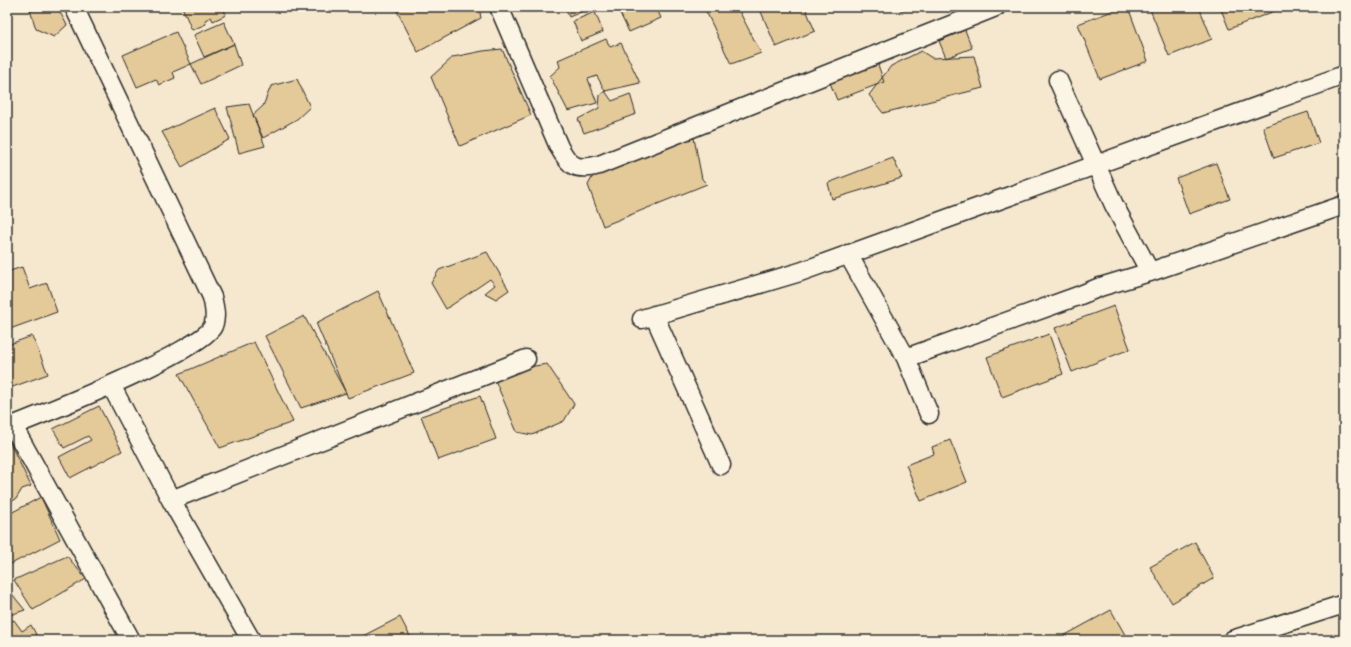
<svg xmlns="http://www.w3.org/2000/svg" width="1351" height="647" viewBox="0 0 1351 647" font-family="'Shantell Sans',sans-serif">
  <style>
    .building { fill: #e4c999; stroke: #2b2b2b }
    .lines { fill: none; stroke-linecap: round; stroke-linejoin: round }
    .street-casing { stroke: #2b2b2b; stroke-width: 21 }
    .street { stroke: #fcf5e5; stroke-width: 18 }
  </style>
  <rect width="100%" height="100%" fill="#f5e8ce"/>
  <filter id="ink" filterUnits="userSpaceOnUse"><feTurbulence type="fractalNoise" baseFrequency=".025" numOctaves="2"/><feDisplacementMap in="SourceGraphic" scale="8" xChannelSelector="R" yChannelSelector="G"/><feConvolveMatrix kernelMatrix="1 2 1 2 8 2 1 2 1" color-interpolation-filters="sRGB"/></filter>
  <g filter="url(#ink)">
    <path class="building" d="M36,7H57L67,25L54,37L36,29L30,10Z
      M182,7H223L226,15L213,21L211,17L205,20L206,24L192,30Z
      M395,7H479L481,18L418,52Z
      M541,7H552L543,10Z
      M565,7H593L569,17Z
      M617,7H656L661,18L629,32Z
      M704,7H737L761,53L731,64Z
      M759,7H805L815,31L776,47Z
      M899,7H912L901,11Z
      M1123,7H1128L1148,61L1100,79L1078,24Z
      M1149,7H1199L1212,39L1169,56Z
      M1220,7H1276L1277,10L1229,29Z
      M595,12L603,32L581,41L573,21Z
      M1344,21V34L1340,23Z
      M224,22L234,44L204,57L194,35Z
      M965,30L972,48L946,58L939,41Z
      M176,32L191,64L173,72L175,78L159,85L156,79L137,87L123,55Z
      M606,39L610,47L621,43L640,83L605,91L597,76L588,79L597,103L568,111L550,76L560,67L558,60Z
      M234,44L241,65L201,84L191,64Z
      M502,49L531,115L460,146L431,77L453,57L483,51Z
      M921,51L932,58L974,56L983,88L883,113L869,95L891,66Z
      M876,59L884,82L837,100L828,78Z
      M297,79L310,107L297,119L263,138L253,115L263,106L271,86Z
      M605,91L612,101L630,94L636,114L584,133L578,119L599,108L600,95Z
      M249,104L265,146L239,153L227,107Z
      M215,108L230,139L182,167L162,132Z
      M1308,112L1319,143L1274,158L1263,127Z
      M694,138L702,179L707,184L603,226L588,185L599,165Z
      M893,158L902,178L832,199L828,183Z
      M1216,163L1230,199L1189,214L1176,178Z
      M487,252L509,290L496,299L485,293L495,285L490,279L446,309L431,283L439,270Z
      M22,267L30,289L47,283L57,312L7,330V272Z
      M378,291L414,373L348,398L316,323Z
      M1114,306L1130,349L1072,372L1055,328Z
      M304,316L346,393L301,408L265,336Z
      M1049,334L1063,374L1002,397L987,357Z
      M32,336L48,374L7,389V345Z
      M254,342L293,422L220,448L179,374Z
      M547,364L574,404L564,421L532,435L517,432L492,373Z
      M480,396L496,439L438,460L421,416Z
      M99,406L122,451L70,478L59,457L91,440L88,436L64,448L53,429Z
      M950,440L967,482L921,501L906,465L934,454L932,447Z
      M9,441L31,486L22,489L16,499L7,504V442Z
      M41,497L60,539L9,565L7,561V515Z
      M1195,542L1214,578L1172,603L1150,567Z
      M67,556L86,579L33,610L14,580Z
      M7,588L25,610L7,616Z
      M1111,610L1128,640H1061L1060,638Z
      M400,617L412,640H355Z
      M14,620L22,631L31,625L39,640H7V623Z"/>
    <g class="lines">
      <g class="street-casing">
        <path id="street" d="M499,7L559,147C570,167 576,171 599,165L996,7
          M1058,80L1114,205L1150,272L1344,205
          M848,254L906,358L929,414
          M654,315L721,465
          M642,319L800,272L1344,75
          M906,358L1078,296L1100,287L1150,272
          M111,385L171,500L251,640
          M13,426L131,640
          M7,428C40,415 203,351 213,326C217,317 214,306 212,297L74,7
          M171,500L526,359
          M1232,640L1344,604"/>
      </g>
      <use href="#street" class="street"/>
    </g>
  </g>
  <rect width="1351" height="647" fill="none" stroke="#fcf5e5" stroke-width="24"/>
  <rect x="12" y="12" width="1327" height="623" fill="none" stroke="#2b2b2b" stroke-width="1.5" filter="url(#ink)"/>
</svg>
